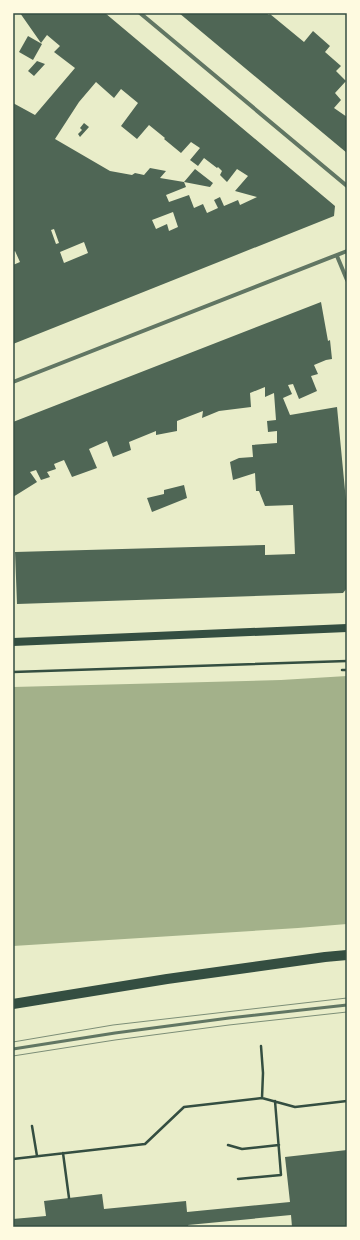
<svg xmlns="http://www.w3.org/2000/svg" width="360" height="1240" viewBox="0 0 360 1240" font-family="'Fira Sans Condensed',sans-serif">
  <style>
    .water { fill: #a3b18a }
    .building { fill: #4f6655; fill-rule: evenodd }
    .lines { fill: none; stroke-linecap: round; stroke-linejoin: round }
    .path { stroke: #344e41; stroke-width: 2.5 }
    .service { stroke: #617663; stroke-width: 3 }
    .minor { stroke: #617663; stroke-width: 4 }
    .secondary { stroke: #344e41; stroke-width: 8 }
    .primary { stroke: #344e41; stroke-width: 10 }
    .tram { stroke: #7c8e77; stroke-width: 1 }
    .neatline { fill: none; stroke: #344e41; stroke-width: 1.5 }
  </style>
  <rect width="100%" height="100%" fill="#e9edc9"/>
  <path class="water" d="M347,676V924L298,928L13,946V687L281,680Z"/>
  <path class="building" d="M20,13H105L335,206L334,216L13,344V280H14L13,277V265L20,262L15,251L13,252V103L35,115L75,68L54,52L60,46L47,35L41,43ZM96,82L114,98L121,89L138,103L121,126L137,139L149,125L165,138L164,139L181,153L191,142L200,148L190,160L198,166L204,158L217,168L218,167L222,171L220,175L227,182L237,169L248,176L235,191L257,197L240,205L238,200L224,206L220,197L214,200L218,208L207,213L203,204L194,208L189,195L169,202L166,195L186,187L184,182L210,187L213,183L195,169L184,182L160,178L166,171L150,168L144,175L135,173L132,175L110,171L55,139L79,102ZM173,212L178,227L169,231L167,224L156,229L152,220ZM54,229L59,243L56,244L51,230ZM84,242L88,253L64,263L60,252Z
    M179,13H266L269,15L270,14L304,42L313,31L330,46L325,52L341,66L336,71L346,81L335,93L341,100L334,108L347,117V153Z
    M28,36L42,44L33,60L19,52Z
    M37,61L45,64L34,76L28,71Z
    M84,123L89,127L80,137L78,134L82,130L80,128Z
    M321,302L328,341L330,340L332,359L326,360L314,365L318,374L311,376L317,391L299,399L293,384L288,385L292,394L283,398L290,415L337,407L347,511V588L343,593L17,604L15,552L265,545V555L295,554L293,505L265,506L259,491H256L255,473L233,480L230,462L239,458L253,457L252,445L277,443V431L268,432L267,421L276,420L274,393L265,397V387L250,393L251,407L219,411L202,418L203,411L177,421V431L156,435V431L129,442L131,450L113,457L107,441L89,449L97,468L72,477L64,460L54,464L56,469L47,472L50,477L41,480L36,470L30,472L37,482L13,497V422Z
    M184,485L187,498L152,512L147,498L164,494V490Z
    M347,1150V1227H292L291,1215L188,1225L189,1227H13V1219L46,1216L44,1201L102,1194L104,1209L186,1201L187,1212L290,1202L285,1157Z"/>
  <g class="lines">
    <path class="path" d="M342,670H347
      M13,672L347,661
      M261,1046L263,1073L262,1098
      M32,1126L37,1156
      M228,1145L242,1149L279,1145
      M63,1153L69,1198
      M13,1159L145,1144L184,1107L262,1098L295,1107L347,1101
      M238,1179L281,1175L275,1101"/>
    <path class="service" d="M13,1049L115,1033L229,1018L347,1005"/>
    <path class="minor" d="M140,13L347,186
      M337,256L347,280
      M13,382L347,251"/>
    <path class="secondary" d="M13,642L347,628"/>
    <path class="primary" d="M13,1004L167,979L325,957L347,955"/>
    <path class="tram" d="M13,1042L113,1025L347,998
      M13,1056L115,1040L229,1025L347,1012"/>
  </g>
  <rect width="360" height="1240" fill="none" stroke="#fefae0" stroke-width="28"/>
  <rect x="14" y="14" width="332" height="1212" class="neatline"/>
</svg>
